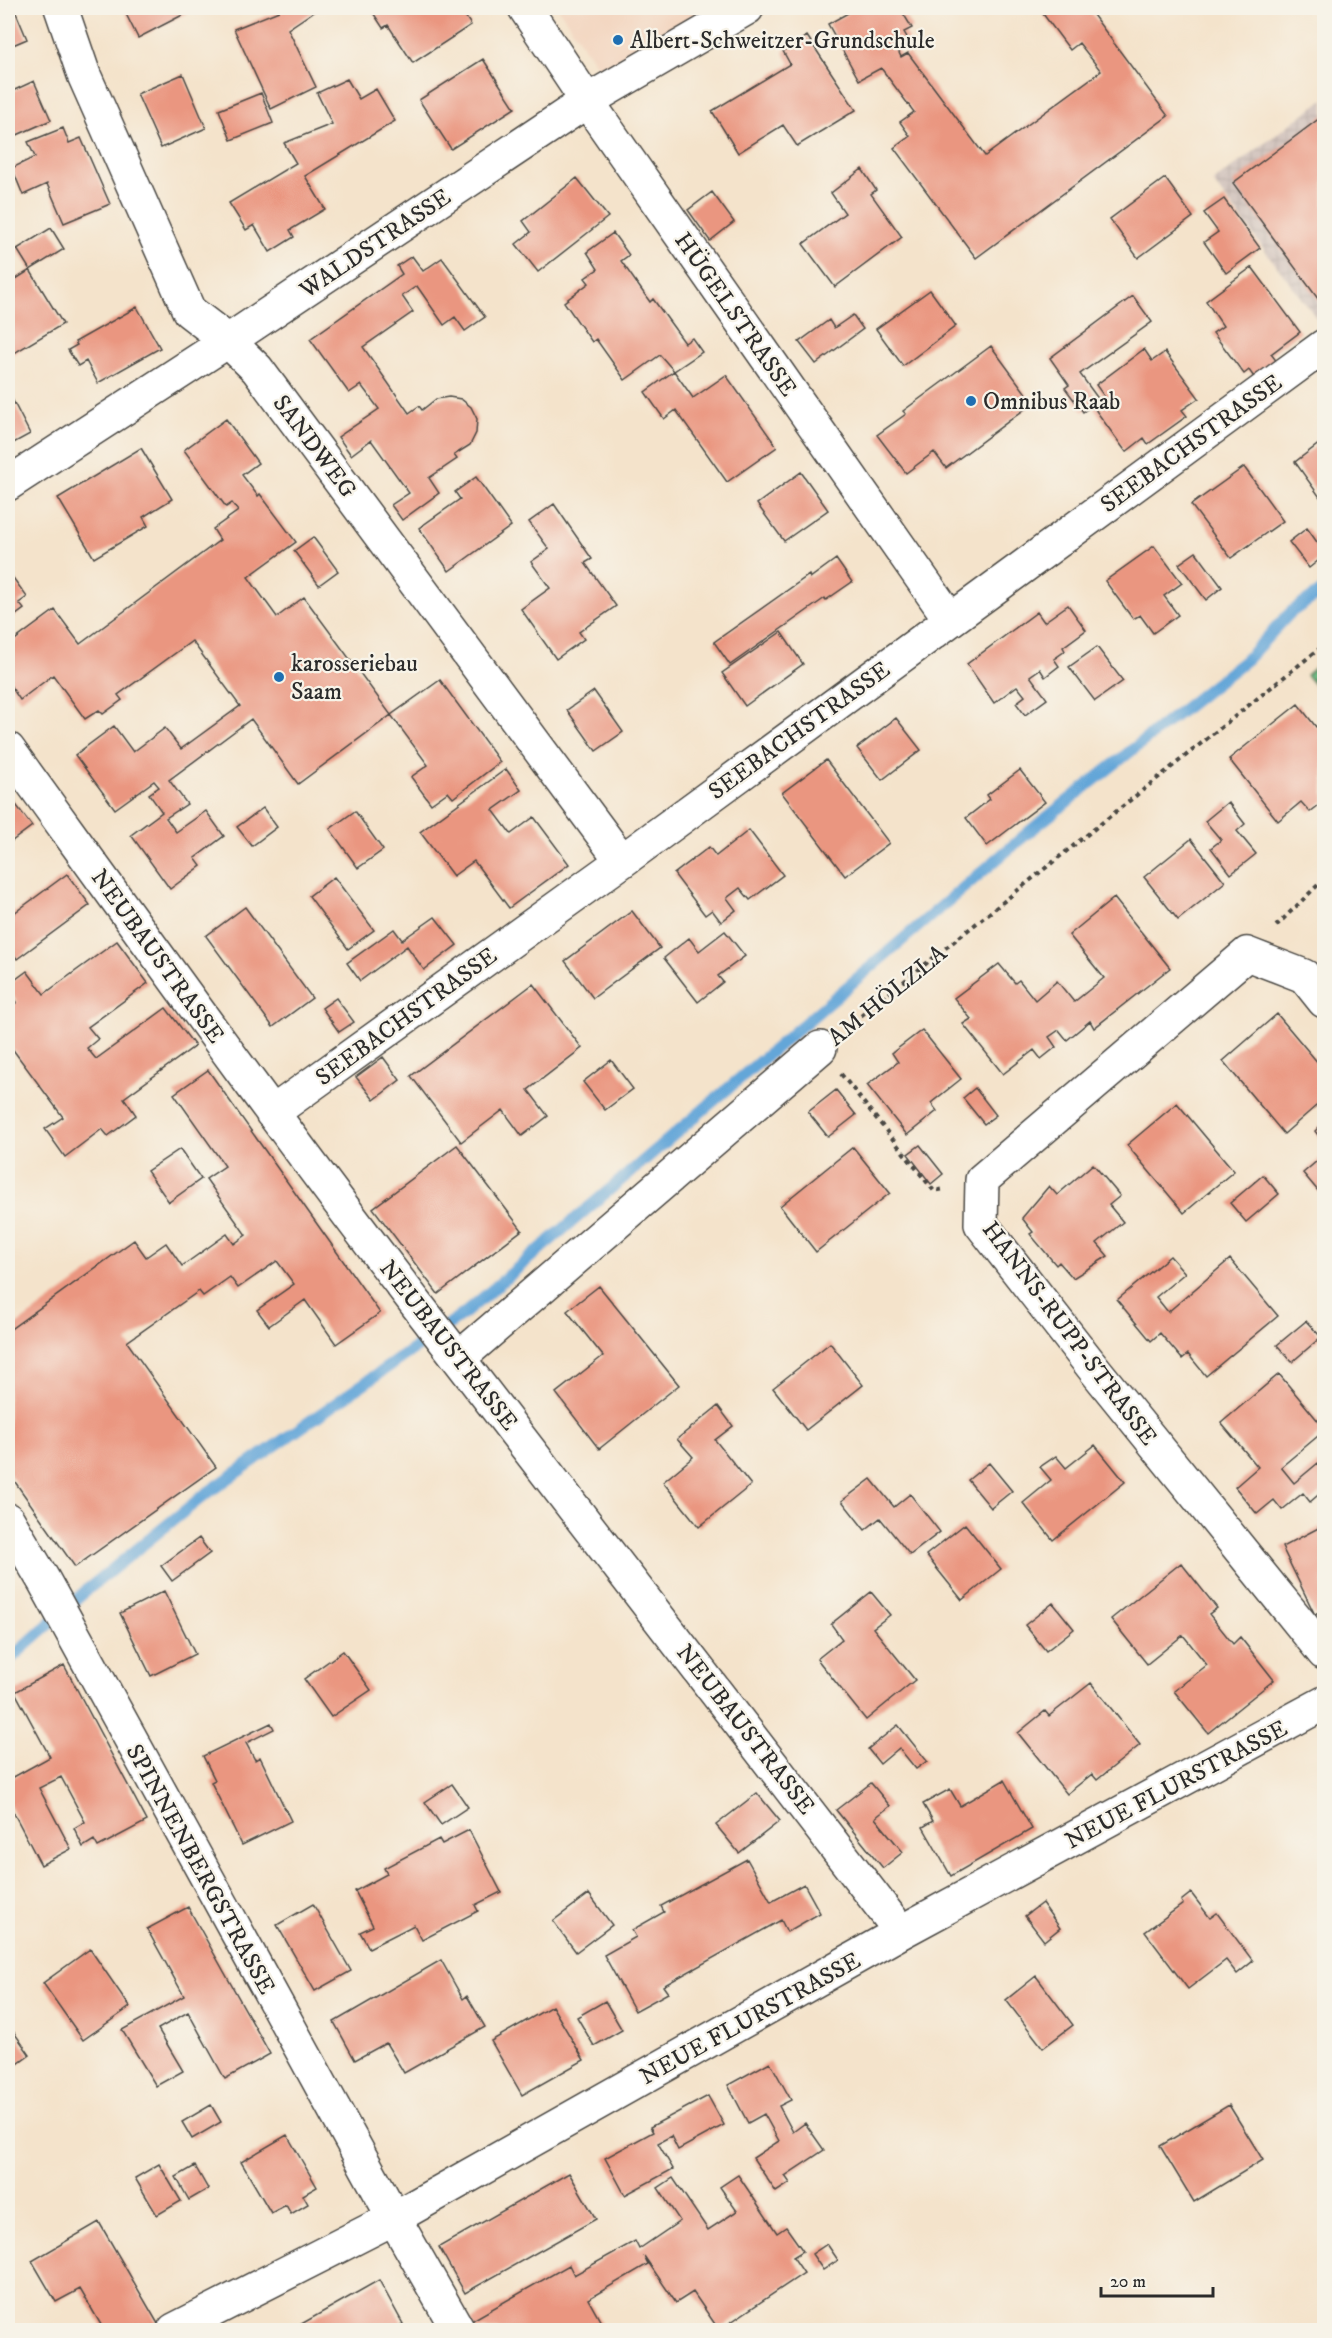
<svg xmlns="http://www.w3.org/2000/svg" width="1332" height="2338" viewBox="0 0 1332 2338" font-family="'IM FELL DW Pica',serif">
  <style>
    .built { fill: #f3d4be }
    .industrial { fill: url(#industrial-grid) }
    .forest { fill: url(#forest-firs); stroke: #4e7458; stroke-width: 1.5 }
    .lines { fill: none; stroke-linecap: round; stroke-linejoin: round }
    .stream { stroke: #64a6d8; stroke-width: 12 }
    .building { fill: #ea9680 }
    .minor-casing { stroke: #494743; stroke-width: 36 }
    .path { stroke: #494743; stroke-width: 4; stroke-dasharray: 4.5 4.5; stroke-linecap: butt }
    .minor { stroke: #fff; stroke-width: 33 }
    .poi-dot { fill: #1f6fb2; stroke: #f7f3e8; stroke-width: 2 }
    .labels { text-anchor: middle; stroke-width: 4.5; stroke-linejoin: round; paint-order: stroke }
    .poi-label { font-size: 24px; fill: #2b2b2b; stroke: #f7f3e8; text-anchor: start }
    .street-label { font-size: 24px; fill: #2b2b2b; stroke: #f7f3e8 }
  </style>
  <defs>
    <pattern id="industrial-grid" width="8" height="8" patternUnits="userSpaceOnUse" patternTransform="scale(1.5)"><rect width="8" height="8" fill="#cfc0ba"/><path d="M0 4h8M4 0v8" fill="none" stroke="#b2a5a0"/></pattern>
    <pattern id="forest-firs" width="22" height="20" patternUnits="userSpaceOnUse" patternTransform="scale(1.5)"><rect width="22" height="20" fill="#72bc84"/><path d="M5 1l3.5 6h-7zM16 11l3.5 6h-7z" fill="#5e996c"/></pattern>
  </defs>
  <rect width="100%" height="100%" fill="#f7f3e8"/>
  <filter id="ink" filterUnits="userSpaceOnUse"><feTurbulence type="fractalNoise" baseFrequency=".0167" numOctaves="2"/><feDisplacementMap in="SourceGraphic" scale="12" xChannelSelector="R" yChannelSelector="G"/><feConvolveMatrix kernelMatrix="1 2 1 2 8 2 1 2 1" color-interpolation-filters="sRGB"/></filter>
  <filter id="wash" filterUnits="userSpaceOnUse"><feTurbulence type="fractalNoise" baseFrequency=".008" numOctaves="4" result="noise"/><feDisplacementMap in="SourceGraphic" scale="24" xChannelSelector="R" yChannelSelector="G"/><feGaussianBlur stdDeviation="1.35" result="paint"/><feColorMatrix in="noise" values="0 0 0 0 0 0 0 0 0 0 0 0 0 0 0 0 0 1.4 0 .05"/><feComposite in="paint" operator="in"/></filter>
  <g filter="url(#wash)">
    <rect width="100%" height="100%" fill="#f4e3cb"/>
    <path class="built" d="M558,8H711L601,72Z"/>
    <path class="industrial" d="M1324,99V328L1213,182Z"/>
    <path class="forest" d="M1324,659V696L1306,675Z"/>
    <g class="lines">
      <path class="stream" d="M8,1661L88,1589L203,1496L465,1313L1030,831L1248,658L1291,612L1324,590"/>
    </g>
    <g id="blocks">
      <path class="building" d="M8,8H14L27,39L8,47Z
        M123,8H196L138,38Z
        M279,8H319L288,29L316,87L271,109L234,29L279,11Z
        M370,8H460L471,25L413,63L388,25L383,28Z
        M857,8H900L912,28L904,32L908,39L896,46L901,57L908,53L985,156L1101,71L1079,43L1070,50L1043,14L1053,8H1088L1168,116L976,258L894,148L910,136L900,122L914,112L881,68L859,80L828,24Z
        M807,36L856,110L797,146L783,125L738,153L712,111L790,64L783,51Z
        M483,59L515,108L451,149L419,100Z
        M183,74L206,128L161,148L137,94Z
        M347,79L359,99L376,89L395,121L305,176L325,209L290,230L294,237L270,252L254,225L246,230L229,203L296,163L284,143L332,124L317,93Z
        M34,81L51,120L8,139V93Z
        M261,93L273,123L231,140L219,110Z
        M1324,115V307L1233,183Z
        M63,128L69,143L81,138L110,204L64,223L47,184L23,195L12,168L35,157L28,142Z
        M862,169L876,190L871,194L902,237L835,287L803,244L845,213L831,193Z
        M577,178L608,217L538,272L516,244L531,232L523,221Z
        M1165,178L1193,217L1138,258L1110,219Z
        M712,192L734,222L710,241L688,210Z
        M1224,199L1260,248L1226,273L1204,242L1218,232L1204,213Z
        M51,228L64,249L30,270L17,249Z
        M613,233L629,255L621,261L650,302L653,299L685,343L692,338L702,352L674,371L660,355L625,380L596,339L592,342L564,302L589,283L585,278L598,269L587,252Z
        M412,256L423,271L442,258L485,317L465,331L455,317L444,325L417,286L402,296L413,312L363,347L409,413L419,406L422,410L436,399L449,397L461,399L471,407L477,419L476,433L470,445L454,455L457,459L429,478L439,493L402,520L391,505L409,493L371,440L351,455L338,437L379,409L361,385L349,393L310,339L402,274L397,266Z
        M1252,267L1300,332L1271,354L1278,363L1256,380L1249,370L1244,374L1213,333L1223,326L1206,301Z
        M30,270L63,324L11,355L8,349V284Z
        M930,290L956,326L903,366L876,329Z
        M1133,296L1152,322L1080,374L1099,400L1104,396L1096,385L1144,349L1152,361L1165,352L1199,398L1182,410L1187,416L1148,444L1144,438L1126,452L1092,405L1083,412L1065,388L1069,385L1050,358Z
        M137,307L160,348L98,383L86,361L78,366L68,350L77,345L75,342Z
        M853,315L863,329L816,364L799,342L829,320L834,328Z
        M991,346L1033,403L946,468L934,452L906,473L877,435L906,414L903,411Z
        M674,371L693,398L726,375L777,447L727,482L676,410L664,419L645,392Z
        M8,391L30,434L8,446Z
        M226,419L258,463L242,475L258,496L260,494L296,542L248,577L277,617L304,597L391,715L298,784L251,719L169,780L187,804L166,818L176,832L206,811L224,836L195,858L201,866L170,889L131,835L162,812L149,794L159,787L154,781L115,809L75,755L114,726L133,752L165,728L181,749L240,706L192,641L118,695L122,700L103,714L99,710L85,719L53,675L20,700L8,682V645L55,610L80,644L220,540L213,529L238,511L232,503L226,507L184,450Z
        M1324,440V503L1295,462Z
        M141,448L172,499L143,517L148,526L94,558L58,498Z
        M1244,467L1283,521L1231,558L1191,505Z
        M801,472L828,510L784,541L757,504Z
        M476,477L511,526L449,571L419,528L460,499L455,492Z
        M554,504L592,559L585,563L616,606L579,632L584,639L556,659L521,609L550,588L531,562L549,549L529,522Z
        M1307,528L1324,552V556L1309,568L1289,542Z
        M313,537L338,571L319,585L294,551Z
        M1154,546L1182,583L1164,596L1178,615L1153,633L1140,615L1133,619L1105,581Z
        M1196,552L1222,587L1206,600L1179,564Z
        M836,559L852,582L826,600L825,598L730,665L714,642L809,575L810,578Z
        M11,575L27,597L19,603L24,609L8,621V577Z
        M1068,605L1086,630L1063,647L1065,651L1054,659L1059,666L1045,677L1040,669L1030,676L1047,699L1025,715L1016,703L1025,696L1017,686L994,703L967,664L1037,612L1044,622Z
        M781,632L803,664L745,706L722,673Z
        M1097,647L1123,681L1095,701L1069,667Z
        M440,680L500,762L453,798L448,792L431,804L411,777L428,765L391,715Z
        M594,691L623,732L596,751L567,710Z
        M1298,704L1316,727L1322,722L1324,726V801L1310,812L1301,802L1278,821L1229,759Z
        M896,718L921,750L882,780L857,748Z
        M826,760L889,843L845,876L782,793Z
        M506,769L521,790L493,810L511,834L534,817L569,864L509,908L474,861L453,876L420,832Z
        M1020,770L1045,802L987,846L966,818L990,799L987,795Z
        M8,794L32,826L8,844Z
        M1228,802L1245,824L1237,831L1256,854L1231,874L1211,848L1221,840L1205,821Z
        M263,808L277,827L252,846L237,827Z
        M355,811L383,850L358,868L330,829Z
        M749,830L783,875L750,900L740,888L727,898L736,910L721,922L712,910L705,915L674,874L709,847L716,856Z
        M1191,839L1225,882L1178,920L1144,877Z
        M67,874L90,905L17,959L8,946V908L9,907L14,913Z
        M334,877L374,930L348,949L309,896Z
        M1114,898L1170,968L1094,1028L1090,1021L1067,1040L1059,1030L1049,1037L1056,1047L1041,1059L1034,1050L1003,1074L963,1024L971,1019L954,998L999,964L1015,983L1019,980L1035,1000L1057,981L1074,1002L1104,978L1069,935Z
        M245,907L312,998L273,1027L206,936Z
        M632,911L660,948L593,998L565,961Z
        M435,917L457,945L424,970L407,946L360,981L347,963L394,929L402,940Z
        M725,931L745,956L718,976L723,982L698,1002L664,958L689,938L699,951Z
        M117,941L148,983L88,1027L98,1039L87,1048L96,1059L166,1008L195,1046L124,1098L136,1115L108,1136L102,1129L65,1157L45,1129L63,1117L8,1043V1009L17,1002L8,989V985L27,971L44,994Z
        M533,984L582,1048L528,1090L548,1116L522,1136L503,1110L461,1142L411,1076Z
        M336,998L354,1022L339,1032L322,1008Z
        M1277,1014L1324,1070V1099L1284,1134L1223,1061Z
        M922,1030L961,1079L931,1103L937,1111L907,1135L867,1085L898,1062L892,1053Z
        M383,1057L400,1080L374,1100L356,1077Z
        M611,1060L633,1089L605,1110L583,1082Z
        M208,1070L380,1313L336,1344L305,1300L269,1326L257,1310L294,1284L277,1261L238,1288L230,1277L203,1296L199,1291L127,1342L216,1467L75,1567L8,1472V1331L134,1240L146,1257L166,1243L182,1266L227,1234L234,1244L246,1235L206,1179L225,1166L174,1094Z
        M975,1088L996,1115L984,1124L963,1098Z
        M836,1090L856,1115L828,1137L808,1112Z
        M1177,1103L1234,1171L1184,1213L1127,1145Z
        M1324,1122V1143L1315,1131Z
        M457,1145L522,1230L438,1294L373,1208Z
        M920,1145L943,1174L931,1184L908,1154Z
        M853,1147L890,1193L816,1252L780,1206Z
        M180,1149L201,1179L169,1202L147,1171Z
        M1324,1155V1198L1303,1173Z
        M1093,1164L1120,1196L1109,1205L1123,1222L1097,1243L1108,1256L1073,1278L1059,1262L1056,1265L1030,1234L1033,1232L1022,1218L1049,1186L1057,1195Z
        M1263,1175L1279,1194L1246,1222L1230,1203Z
        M1170,1256L1185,1273L1156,1297L1168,1312L1230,1259L1278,1316L1206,1376L1188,1354L1182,1359L1160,1333L1151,1341L1117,1300Z
        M599,1286L679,1385L599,1449L556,1393L603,1356L567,1311Z
        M1306,1321L1321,1337L1292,1362L1277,1345Z
        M830,1343L863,1385L806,1430L773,1388Z
        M1279,1374L1324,1428V1431L1281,1467L1294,1483L1318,1463L1324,1471V1490L1310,1502L1303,1493L1282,1510L1274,1500L1257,1514L1235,1487L1258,1467L1221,1423Z
        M718,1406L733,1426L715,1440L751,1485L699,1527L663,1482L693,1457L677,1439Z
        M1095,1445L1125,1482L1053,1540L1023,1503L1051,1480L1040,1467L1056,1456L1066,1468Z
        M989,1463L1012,1491L991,1508L968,1480Z
        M871,1479L894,1507L910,1494L940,1532L910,1555L880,1518L865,1530L842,1501Z
        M965,1524L1001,1569L962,1600L926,1555Z
        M1324,1525V1610L1315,1615L1282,1547Z
        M199,1538L210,1553L172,1581L161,1566Z
        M1181,1563L1217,1608L1209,1614L1233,1644L1240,1637L1274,1680L1208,1733L1174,1691L1207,1665L1183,1635L1147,1664L1111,1619Z
        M164,1591L195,1654L151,1676L120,1613Z
        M871,1592L890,1615L873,1628L915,1680L866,1720L817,1659L842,1639L831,1624Z
        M1053,1603L1074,1629L1046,1651L1025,1625Z
        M343,1651L371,1690L331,1717L304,1679Z
        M64,1665L147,1821L98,1847L94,1840L83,1847L74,1828L85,1822L61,1777L39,1788L71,1849L41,1865L8,1802V1780L50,1757L15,1692Z
        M1091,1683L1140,1745L1097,1780L1092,1774L1067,1794L1018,1733L1045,1711L1049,1716Z
        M271,1723L274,1729L246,1743L255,1760L260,1757L291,1821L242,1845L211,1782L215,1780L203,1756Z
        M898,1725L927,1761L916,1769L899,1748L880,1764L868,1749Z
        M1004,1780L1032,1829L951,1876L923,1827L933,1821L923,1804L950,1789L960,1806Z
        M871,1783L890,1806L875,1818L903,1852L883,1868L836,1810Z
        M452,1784L468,1807L441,1825L425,1802Z
        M757,1793L780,1821L739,1853L716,1825Z
        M469,1830L501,1892L475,1905L478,1911L422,1940L414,1925L369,1948L360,1932L373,1926L355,1891L387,1874L384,1868L439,1839L442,1844Z
        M747,1859L771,1902L804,1884L820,1913L787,1932L781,1920L663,1986L668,1993L635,2011L604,1955L636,1937L632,1930L664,1912L661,1906Z
        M1191,1893L1210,1918L1217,1913L1253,1961L1237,1974L1226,1960L1188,1989L1145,1932L1183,1904L1181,1901Z
        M589,1894L612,1925L576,1952L553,1921Z
        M1042,1903L1060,1928L1044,1941L1025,1916Z
        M313,1904L351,1971L315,1991L277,1925Z
        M188,1907L270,2054L225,2079L188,2012L158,2029L183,2071L156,2086L122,2030L184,1996L147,1929Z
        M90,1949L130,2007L83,2040L43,1983Z
        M441,1960L463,1999L467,1996L485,2027L404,2073L386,2043L355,2060L334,2022Z
        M1036,1976L1073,2025L1043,2048L1006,2000Z
        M605,2001L622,2030L594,2046L577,2017Z
        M552,2006L584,2060L522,2095L491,2041Z
        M8,2024L30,2055L8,2071Z
        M770,2062L791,2100L779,2106L793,2132L805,2123L824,2150L785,2176L790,2183L776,2192L753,2158L779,2141L764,2114L748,2123L728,2085Z
        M708,2096L724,2125L678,2150L671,2136L658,2143L673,2169L625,2195L605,2158L653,2132L650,2127Z
        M211,2105L221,2122L192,2139L182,2122Z
        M1229,2105L1263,2160L1194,2202L1160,2146Z
        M287,2135L317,2187L303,2195L308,2204L291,2214L286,2205L271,2213L241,2162Z
        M159,2164L181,2201L157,2215L135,2178Z
        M195,2166L208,2189L189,2200L176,2177Z
        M569,2173L596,2219L465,2293L439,2247Z
        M738,2175L777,2233L786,2227L803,2251L793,2257L804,2273L719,2330L693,2292L676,2303L644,2256L648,2264L588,2299L603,2326L594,2330H476L471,2321L569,2265L574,2275L635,2241L639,2249L680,2221L658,2188L673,2178L708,2230L737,2211L720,2187Z
        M99,2222L161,2329L159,2330H104L80,2289L56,2302L32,2261Z
        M827,2244L838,2260L823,2270L812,2254Z
        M379,2280L403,2324L393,2330H298L296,2327Z"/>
    </g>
  </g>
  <g filter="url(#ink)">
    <use href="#blocks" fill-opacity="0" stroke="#494743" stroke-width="1.5"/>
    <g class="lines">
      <g class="minor-casing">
        <path id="minor" d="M61,8L84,75L189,311L228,341L257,369L622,861
          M525,8L587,101L950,619
          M8,484L228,341L587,101L747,8
          M8,749C142,934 275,1120 414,1301C576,1512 740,1721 901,1932
          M1324,1001L1304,976L1247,954L982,1180L981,1224L1095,1370L1324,1653
          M272,1113L622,861L1324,346
          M459,1358L820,1048
          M8,1520L44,1581L394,2218L458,2330
          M174,2330L394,2218L901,1932L1324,1703"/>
      </g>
      <path class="path" d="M1276,926L1324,879
        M847,1027L1324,645
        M841,1074L934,1191L945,1189"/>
      <use href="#minor" class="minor"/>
    </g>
  </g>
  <g class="poi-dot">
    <circle cx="618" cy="40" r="6"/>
    <circle cx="971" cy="401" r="6"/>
    <circle cx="279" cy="677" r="6"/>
  </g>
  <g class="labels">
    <g class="poi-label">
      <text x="630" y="48">Albert-Schweitzer-Grundschule</text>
      <text x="983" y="409">Omnibus Raab</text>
      <text x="291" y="671">karosseriebau<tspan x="291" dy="28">Saam</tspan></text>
    </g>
    <g class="street-label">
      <text transform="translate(375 243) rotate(-34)" y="8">WALDSTRASSE</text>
      <text transform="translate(736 314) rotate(55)" y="8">HÜGELSTRASSE</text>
      <text transform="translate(1191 443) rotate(-36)" y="8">SEEBACHSTRASSE</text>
      <text transform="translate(315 446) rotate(53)" y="8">SANDWEG</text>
      <text transform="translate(799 730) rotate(-36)" y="8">SEEBACHSTRASSE</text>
      <text transform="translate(158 956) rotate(54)" y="8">NEUBAUSTRASSE</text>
      <text transform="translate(887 995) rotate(-39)" y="8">AM HÖLZLA</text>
      <text transform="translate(406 1016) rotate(-36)" y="8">SEEBACHSTRASSE</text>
      <text transform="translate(1070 1333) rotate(53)" y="8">HANNS-RUPP-STRASSE</text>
      <text transform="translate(449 1345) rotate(52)" y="8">NEUBAUSTRASSE</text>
      <text transform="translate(746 1729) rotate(52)" y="8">NEUBAUSTRASSE</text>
      <text transform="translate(1176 1784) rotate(-28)" y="8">NEUE FLURSTRASSE</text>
      <text transform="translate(201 1869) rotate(61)" y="8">SPINNENBERGSTRASSE</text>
      <text transform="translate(750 2018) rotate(-29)" y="8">NEUE FLURSTRASSE</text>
    </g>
  </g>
  <rect width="1332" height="2338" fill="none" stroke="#f7f3e8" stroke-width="30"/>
  <path d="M1101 2287v9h112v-9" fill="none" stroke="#2b2b2b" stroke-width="3"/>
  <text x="1110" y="2287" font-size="18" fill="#2b2b2b" stroke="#f7f3e8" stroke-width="4.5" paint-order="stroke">20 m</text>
</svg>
